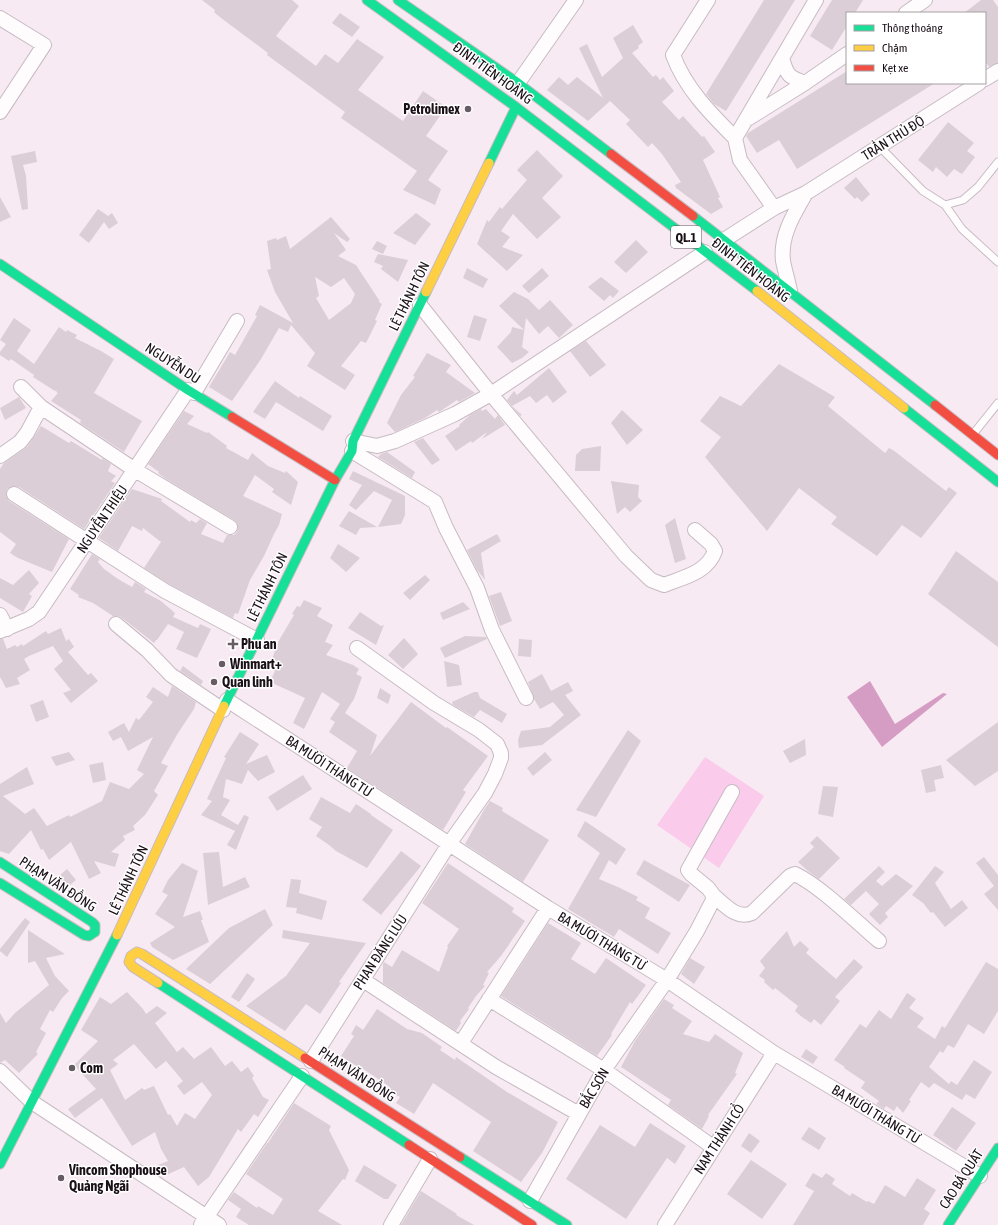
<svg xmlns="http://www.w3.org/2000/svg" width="998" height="1225" viewBox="0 0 998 1225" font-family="'Asap Condensed',sans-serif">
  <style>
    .green { fill: #fbcbeb }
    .water { fill: #d69dc4 }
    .building { fill: #dbced6; fill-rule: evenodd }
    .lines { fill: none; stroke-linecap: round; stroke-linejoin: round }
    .lane-casing { stroke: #c7bbc3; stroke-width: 9 }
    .street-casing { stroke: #c7bbc3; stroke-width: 16 }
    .fast-casing { stroke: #c7bbc3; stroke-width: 11 }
    .slow-casing { stroke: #c7bbc3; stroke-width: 11 }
    .jam-casing { stroke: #c7bbc3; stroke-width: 11 }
    .lane { stroke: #fefcfd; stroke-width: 7 }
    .street { stroke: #fefcfd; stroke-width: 14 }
    .fast { stroke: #16e098; stroke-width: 9 }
    .slow { stroke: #ffcf43; stroke-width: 9 }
    .jam { stroke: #f24e42; stroke-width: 9 }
    .poi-dot { fill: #685c64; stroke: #fff; stroke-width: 1.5 }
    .labels { text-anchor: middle; stroke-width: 3; stroke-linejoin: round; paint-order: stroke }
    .shield { fill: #fff; stroke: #5f585d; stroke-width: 1 }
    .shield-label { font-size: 13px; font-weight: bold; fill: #1a1017 }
    .street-label { font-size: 14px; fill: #1a1017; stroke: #fff }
    .poi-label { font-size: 14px; font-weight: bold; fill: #1a1017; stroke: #fff; text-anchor: start }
  </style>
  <rect width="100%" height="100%" fill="#f8eaf3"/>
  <path class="green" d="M705,757L764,796L719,868L657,825Z"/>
  <path class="water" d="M870,681L895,724L943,693L947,694L882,747L847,697Z"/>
  <path class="building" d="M202,0H292L299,6L276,36L316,66L325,54L338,63L357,39L384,57L358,90L403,121L423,91L446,107L426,136L448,151L428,180L441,189L435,205L403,190L417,171L341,118L345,112L267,55L268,53L221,18L214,12L215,10Z
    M764,0H795L726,111L714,104L706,94Z
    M832,0H863L855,13H847V26L832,50L810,36Z
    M981,0H993L998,7V63L989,67L985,61V13H964Z
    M340,13L360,27L352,37L332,23Z
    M633,25L643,42L638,46L639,48L632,53L653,77L656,75L660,80L663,77L674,91L662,102L679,120L683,116L702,137L704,136L715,152L703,160L720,197L718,198L723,207L711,214L676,188L675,185L681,182L662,154L652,143L648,147L626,124L630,120L610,101L588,121L547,90L559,77L568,85L577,77L603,98L579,48L587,44L602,77L623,58L613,38Z
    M847,71V83H935L797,169L779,140L757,153L746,136L748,133Z
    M948,122L974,143L967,151L975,157L962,174L954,169L947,177L936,167L933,172L918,160Z
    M537,150L563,176L542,198L561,217L537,239L513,214L501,231L510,237L502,247L523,255L507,271L477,244L487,220L489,222L500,207L502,209L527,180L517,170Z
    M35,151L37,162L23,165L26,176L28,209L22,210L11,156Z
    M856,177L870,194L862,202L857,197L855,199L844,188Z
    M0,197L11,217L0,222Z
    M98,209L108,216L112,213L118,223L109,229L104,222L89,243L79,235Z
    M416,213L431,224L415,245L393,233Z
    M331,217L350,239L347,242L334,233L346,250L338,256L356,265L379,300V302L382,304L375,320L377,321L366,343L361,341L341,366L355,375L345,390L307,366L315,353L291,325L288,332L279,328L261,359L232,401L209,387L230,352L235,355L257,316L255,315L260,305L293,323L275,292L267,270L271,269L267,241L276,238L277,240L286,236L290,249ZM315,277L331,287L344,278L355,294L351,303L329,320L316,298L319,296Z
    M636,240L648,252L626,273L614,262Z
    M377,241L387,246L383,254L372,249Z
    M378,254L408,260L398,282L381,269L383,266L374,262Z
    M467,268L488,279L483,288L463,278Z
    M542,268L549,276L529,293L522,286Z
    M601,277L619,291L613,298L610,295L604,301L588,287Z
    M514,292L528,299L539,310L550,300L573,325L559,338L548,326L539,334L526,318L522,347L529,352L522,358L512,363L497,347L511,332L512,327L524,330L499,306Z
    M474,315L487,319L480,341L467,337Z
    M14,318L31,330L17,351L34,364L59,327L66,332L67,330L77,335L75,338L101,351L114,359L94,393L142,421L124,452L80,423L81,420L51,401L58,393L56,392L57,390L55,391L33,377L34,375L11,359L9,361L0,355V352L6,344L0,340Z
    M586,341L606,365L590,377L570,351Z
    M427,353L451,365L446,372L475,393L459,402L457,400L439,412L437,410L425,418L395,432L387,423L401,395L415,377L413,376Z
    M779,364L835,397L828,406L885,453L889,448L893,450L946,491L949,487L957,493L921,538L902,525L877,556L831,524L837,517L799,488L767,531L705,457L721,437L700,421L720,396L741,406Z
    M549,368L567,392L553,403L547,395L536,403L530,396L512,406L522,415L520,416L507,400L514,391L517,395Z
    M275,381L299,398L300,396L332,416L323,431L276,402L265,419L253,412Z
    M19,397L26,408L5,420L0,408Z
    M481,409L482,411L486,409L495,419L498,415L505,425L482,439L487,432L472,443L471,441L456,451L445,436L460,426L459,425L470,415Z
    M622,410L643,430L627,445L611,423Z
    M184,411L194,416L187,424L207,433L208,432L227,446L226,448L248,460L252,453L268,466L285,473L286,471L298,482L291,505L272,492L274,489L255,475L243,496L282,514L279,525L274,534L264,556L250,580L238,614L235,613L233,618L169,584L144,568L161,542L143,528L142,531L132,526L118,551L99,538L132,489L162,499L161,501L190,522L191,520L196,523L200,519L207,523L201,534L223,543L227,535H234L237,532L238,527L237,523L234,520L166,479L158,473L159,472L148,464Z
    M41,426L69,443L71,441L102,460V458L111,464L108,471L116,476L111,481L115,483L84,529L19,487L14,486L7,489L6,494L7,498L9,501L69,539L52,572L18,558L10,553L16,544L0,532V469L4,463L27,447L34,437Z
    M423,438L440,460L432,465L414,442Z
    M601,446L600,471H575L576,455L582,449Z
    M387,452L415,472L412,478L378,457L381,454Z
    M353,471L405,496V515L401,524L378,527L392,500L374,491L356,510L349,505L362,485L349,479Z
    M611,481L639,485L638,497L642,501L630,512L625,507L617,514Z
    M349,511L377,527L360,528L356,535L339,526Z
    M675,518L686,559L675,563L665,525Z
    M497,534L501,541L481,553L485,580L477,570L467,550Z
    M338,544L360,558L346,572L330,558Z
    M956,551L998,582V647L928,594Z
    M92,554L100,559L98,562L104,569L118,579L132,587L135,582L146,589L144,592L161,601L175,613L173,617L198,628L200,624L211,629L197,658L176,649L184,632L168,624L157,640H156L154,643L121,617L118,616H113L93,603L78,597L79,595L70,589Z
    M29,570L39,583L29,594L32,596L23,612L0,598V578L13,585Z
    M425,575L430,580L410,600L403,593Z
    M501,592L512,621L500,626L489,596Z
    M304,600L322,608L317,616L333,625L325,642L333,645L326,655L353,665L359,669L356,674L362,677L354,699L345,713L377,735L370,756L411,702L446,728L447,727L488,756L463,790L466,792L443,830L347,768L357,751L329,732L335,722L330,719L340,704L322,692L304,729L293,723L305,698L270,682L275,671L269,668L278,642L294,615L292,614L297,606L300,607Z
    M463,602L470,609L443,620L440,613Z
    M360,612L381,626L384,625L376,645L348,628Z
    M61,628L66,641L69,639L74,647L68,652L88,675L91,673L98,681L71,703L63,693L71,690L54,669L63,661L53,646L29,656L24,659L30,670L17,678L20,684L6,688L0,677V639H3L7,649L15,645L17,647L22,644L23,646L46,631L48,634Z
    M465,636L486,637L487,639L445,658L440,648Z
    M404,638L418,654L403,669L388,655Z
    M519,639L532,640L531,657L518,656Z
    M444,661L459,665L462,685L447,687Z
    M183,666L203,681L201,685L180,671Z
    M542,674L551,691L568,682L573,691L565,695L581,715L542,745L519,748L518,740L521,731L550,727L564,715L553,702L540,709L534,699L528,682Z
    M172,686L196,702L194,709L178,733L161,763L168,766L154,791L158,795L145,815L133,826L135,830L123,836L125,840L111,852L119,854L115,867L94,861L101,873L89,879L71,842L49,860L43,849L41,850L31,830L9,854L0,851V784L27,767L34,784L3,796L25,814L34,808L47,826L69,815L70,817L102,801L110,782L129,789L144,774L137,770L153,737L128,751L121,737L113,741L108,732L124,723L129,732L136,718L139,720L153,702L146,697L153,687L168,697Z
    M380,688L391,695L388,704L377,698Z
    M474,692H478L480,698L507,714L502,723L480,710L474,717L453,705L452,702Z
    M43,700L49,717L36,722L30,705Z
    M998,722V771L975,786L946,760Z
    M628,730L641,741L596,817L576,810Z
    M240,732L259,744L246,764L267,755L275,772L258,781L248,770L242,784L226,779L223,797L230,800L221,815L238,825L244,815L249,817L236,850L227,845L235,831L201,815L212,801L207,799L226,758L224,757Z
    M805,739L806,755L790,763L783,751Z
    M69,752L75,760L56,766L51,757Z
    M545,752L552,760L533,776L527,768Z
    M103,762L106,780L93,783L89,765Z
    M941,765L944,778L934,780L936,791L926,793L921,770Z
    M303,775L312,789L277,811L268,797Z
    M823,786L838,787L833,817L818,814Z
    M321,797L350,813L356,804L371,814V815L393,830L367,868L336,851L329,845L316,836L322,827L309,819Z
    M490,801L503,808L502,811L549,840L523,882L465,844L484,810Z
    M585,821L626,849L616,865L609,860L599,879L620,888L638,897L636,900L650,908L645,918L671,933L658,954L619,929L614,937L568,909L600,853L577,836Z
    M817,836L840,858L819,879L808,871L798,862L814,847L810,843Z
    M401,851L421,866L381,915L362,900Z
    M219,852L223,887L245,877L250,887L208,905L203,853Z
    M984,857L998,875V910L984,894L994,886L976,863Z
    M644,860L690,885L679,902L636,874Z
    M182,863L198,871L183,917L200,911L203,920H201L209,942L173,960L152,947L150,943L175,927L155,914L168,895L162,892L168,880Z
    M448,863L514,908L512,912L525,921L501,956L487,972L489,973L483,985L485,986L476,996L468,1008L469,1009L460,1021L461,1023L456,1031L383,983V964L384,962L392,967L402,950L439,972L448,947L447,946L459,929L422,903Z
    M879,866L885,872L876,881L882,886L896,874L913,886L885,913L888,917L880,925L869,914L879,904L866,891L851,905L844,899Z
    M935,866L944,872L935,883L951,909L962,900L968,908L945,927L933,912L931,913L923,903L912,895Z
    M67,869L76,880L64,890L52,882Z
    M291,879L301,880L299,893L327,901L322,920L296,913L297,908L286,907Z
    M265,909L273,925L210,984L186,969L229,928Z
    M25,918L30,922L7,957L0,951V949Z
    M548,923L581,943L571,959L595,974L606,958L646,985L632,1004L630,1002L611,1034L612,1035L597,1056L501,996Z
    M28,930L65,954L46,958L55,976L69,991L62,998L53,1012L50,1010L40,1029L46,1033L36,1052L38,1054L19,1073L5,1060L0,1063V1013L6,1023L15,1013L49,985L35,961L28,963Z
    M283,930L366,943L339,982L341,983L320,1014L306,1004L285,1031L246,1006L286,976L310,943L282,938Z
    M787,931L794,947L800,941L809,949L806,953L836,979L854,959L863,967L835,997L840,1001L821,1025L814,1019L811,1023L802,1017L795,1011L798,1006L775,988L773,990L764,982L765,980L759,976L765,968L760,961Z
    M690,958L705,967L694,984L681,974Z
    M986,962L998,969V1011L984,1034L968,1024L954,1048L948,1045L943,1053L940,1051L929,1067L949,1084L951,1081L957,1085L974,1060L992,1072L975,1099L966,1094L962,1100L934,1083L929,1088L921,1082L909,1100L911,1101L903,1113L897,1106L894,1111L886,1106L884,1109L876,1104L879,1101L861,1088L865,1082L844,1068L845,1067L834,1060L860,1024L866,1028L879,1010L891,1019L907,993L916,999L909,1008L924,1018L917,1027L935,1039L942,1026L945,1028Z
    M247,973L255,979L239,1002L231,997Z
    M127,992L143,1009L146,1014L157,1006L167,1013L155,1023L177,1052L183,1047L194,1059L211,1047L225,1066L232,1061L241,1072L248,1067L254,1076L252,1078L263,1097L269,1100L258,1117L254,1114L241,1132L238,1129L209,1177L198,1186L184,1167L162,1177L158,1165L168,1161L161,1149L155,1132L132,1146L102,1098L75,1118L68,1109L96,1089L74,1065L98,1041L81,1030L100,997L111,1004ZM134,1044L156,1069L166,1061L183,1081L177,1086L184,1095L202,1082L212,1095L195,1119L185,1113L177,1126L170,1114L168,1115L154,1086L144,1090L142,1088L125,1100L110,1070L118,1064L113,1060Z
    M664,999L674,1005L672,1008L692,1021L683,1034L709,1042L715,1034L743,1053L735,1073L737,1074L708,1115L709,1116L702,1129L668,1105L671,1100L621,1067L635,1041Z
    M377,1009L407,1029L422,1033L442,1047L440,1050L455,1060L456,1057L507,1092L558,1122L542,1153L521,1182L473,1151L491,1122L433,1083L414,1114L396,1103L400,1097L388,1091L390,1087L359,1066L358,1067L341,1056L354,1036L351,1034L356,1025L363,1030Z
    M806,1049L818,1057L813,1064L801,1057Z
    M294,1103L331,1126L329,1130L349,1170L345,1180L343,1179L318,1211L342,1225H249L236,1217L241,1209L228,1200L234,1192L257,1208L258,1206L273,1215L283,1199L246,1174L267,1143H268Z
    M952,1107L976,1123L956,1151L933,1135Z
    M650,1123L686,1146L675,1164L667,1158L626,1219L566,1179L600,1125L635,1147Z
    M809,1127L826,1138L819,1150L801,1139Z
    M749,1133L760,1141L751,1153L741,1146Z
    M751,1160L787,1184L762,1219L727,1194Z
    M364,1165L397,1185L388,1199H384L355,1181Z
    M813,1173L822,1178L826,1173L835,1179L832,1184L850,1196L852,1193L867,1202L868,1201L874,1204L885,1185L905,1197L917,1178L936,1190L924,1209L930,1213L923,1225H793L814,1191L805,1186Z
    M421,1191L457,1214L456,1215L474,1225H401Z"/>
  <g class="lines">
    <g class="lane-casing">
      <path id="lane" d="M879,146L923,191L945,205L963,200L978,187L998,162
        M945,205L962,229L998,262
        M974,433L998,403"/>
    </g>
    <g class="street-casing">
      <path id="street" d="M708,0L673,55C685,88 711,114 735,138
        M906,13L925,0
        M0,18L44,45L0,112
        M782,58C787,76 789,77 805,83
        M985,79L998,71
        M518,83L576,0
        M749,118L805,83L847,54
        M774,208L740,160L735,138L816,0
        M724,240L774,208L806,193L979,83
        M790,291C788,281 785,271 783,261C780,235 794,214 806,193
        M420,305L491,394L626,556L651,580L664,585C684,577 707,573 715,551L711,544L695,530
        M21,387L41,407L135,470L230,527
        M194,393L237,321
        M353,441L377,446L395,441L455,414L491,394L705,252
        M352,451L435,502L446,528L477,588L492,630L526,698
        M0,456L20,442L27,433L41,407
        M14,494L165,591L257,640
        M0,615L7,629
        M116,624L147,650L171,675L223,710
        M0,631L29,619L39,612L188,390
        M227,700L548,908L667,980L774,1053L980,1176
        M714,896C725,905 737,920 752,913L790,876L795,874C823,888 854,920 879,941
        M363,980L496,1067L579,1114
        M489,999L604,1070L713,1147
        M461,1043L548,908
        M311,1061L449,844L485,793L495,774L501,758V753L497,744L479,730L434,703L357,648
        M0,1071L32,1102L219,1225
        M530,1201L604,1070L667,980L697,931L712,902L714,896L708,888L691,874L688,870L732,792
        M201,1225L302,1076
        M391,1225L430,1159
        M665,1225L774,1053"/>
    </g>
    <g class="fast-casing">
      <path id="fast" d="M367,0L516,107L757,291
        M398,0L518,83L611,154
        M489,163L516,107
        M693,216L935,405
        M0,264L188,390L232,417
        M904,408L998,482
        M224,706L335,480L352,451L353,441L426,292
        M0,862L92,922L95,925V932
        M0,883L84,935L89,936L95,932
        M158,983L409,1145
        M460,1157L567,1225
        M0,1164L117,935
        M948,1225L998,1148"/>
    </g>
    <g class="slow-casing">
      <path id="slow" d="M757,291L904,408
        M426,292L489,163
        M117,935L224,706
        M158,983L133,967L129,962L131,956L137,952L142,954L305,1058"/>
    </g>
    <g class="jam-casing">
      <path id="jam" d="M611,154L693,216
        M935,405L998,455
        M232,417L335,480
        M305,1058L460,1157
        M409,1145L532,1225"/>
    </g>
    <use href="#lane" class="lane"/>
    <use href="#street" class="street"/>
    <use href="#fast" class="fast"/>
    <use href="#slow" class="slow"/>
    <use href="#jam" class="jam"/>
  </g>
  <g class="poi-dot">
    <circle cx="468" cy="109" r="4"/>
    <path d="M231 638h4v4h4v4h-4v4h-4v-4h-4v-4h4z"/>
    <circle cx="222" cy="664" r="4"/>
    <circle cx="214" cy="682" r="4"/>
    <circle cx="72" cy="1068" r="4"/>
    <circle cx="61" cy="1178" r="4"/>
  </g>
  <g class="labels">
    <rect class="shield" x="671" y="226" width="30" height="22" rx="3"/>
    <g class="shield-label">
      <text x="686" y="242">QL.1</text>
    </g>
    <g class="street-label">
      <text transform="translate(493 73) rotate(36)" y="5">ĐINH TIÊN HOÀNG</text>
      <text transform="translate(893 138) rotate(-32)" y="5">TRẦN THỦ ĐỘ</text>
      <text transform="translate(751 270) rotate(38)" y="5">ĐINH TIÊN HOÀNG</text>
      <text transform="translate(409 296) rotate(-64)" y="5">LÊ THÁNH TÔN</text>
      <text transform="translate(173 363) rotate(33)" y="5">NGUYỄN DU</text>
      <text transform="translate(102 519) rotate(-56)" y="5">NGUYỄN THIỆU</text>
      <text transform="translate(267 587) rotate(-64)" y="5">LÊ THÁNH TÔN</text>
      <text transform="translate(329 766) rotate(33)" y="5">BA MƯƠI THÁNG TƯ</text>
      <text transform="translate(128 880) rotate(-65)" y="5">LÊ THÁNH TÔN</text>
      <text transform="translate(58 884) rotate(33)" y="5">PHẠM VĂN ĐỒNG</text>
      <text transform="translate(602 941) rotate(31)" y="5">BA MƯƠI THÁNG TƯ</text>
      <text transform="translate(380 952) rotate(-57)" y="5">PHAN ĐĂNG LƯU</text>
      <text transform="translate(357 1074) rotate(33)" y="5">PHẠM VĂN ĐỒNG</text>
      <text transform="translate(594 1088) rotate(-59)" y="5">BẮC SƠN</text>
      <text transform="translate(876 1114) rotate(31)" y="5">BA MƯƠI THÁNG TƯ</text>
      <text transform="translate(719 1139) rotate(-57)" y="5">NAM THÀNH CỔ</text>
      <text transform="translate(961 1179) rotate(-57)" y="5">CAO BÁ QUÁT</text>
    </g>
    <g class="poi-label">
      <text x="460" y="114" text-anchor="end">Petrolimex</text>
      <text x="241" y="649">Phu an</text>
      <text x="230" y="669">Winmart+</text>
      <text x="222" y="687">Quan linh</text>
      <text x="80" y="1073">Com</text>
      <text x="69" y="1175">Vincom Shophouse<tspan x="69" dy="16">Quảng Ngãi</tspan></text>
    </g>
  </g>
  <rect x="846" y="12" width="140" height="72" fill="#ffffff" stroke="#a39fa2"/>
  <rect x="854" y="25" width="20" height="6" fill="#16e098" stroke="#a39fa2"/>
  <text x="882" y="32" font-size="12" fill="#1a1017">Thông thoáng</text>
  <rect x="854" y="45" width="20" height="6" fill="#ffcf43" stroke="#a39fa2"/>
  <text x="882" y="52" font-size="12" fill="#1a1017">Chậm</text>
  <rect x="854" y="65" width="20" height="6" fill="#f24e42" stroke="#a39fa2"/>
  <text x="882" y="72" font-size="12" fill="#1a1017">Kẹt xe</text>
</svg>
